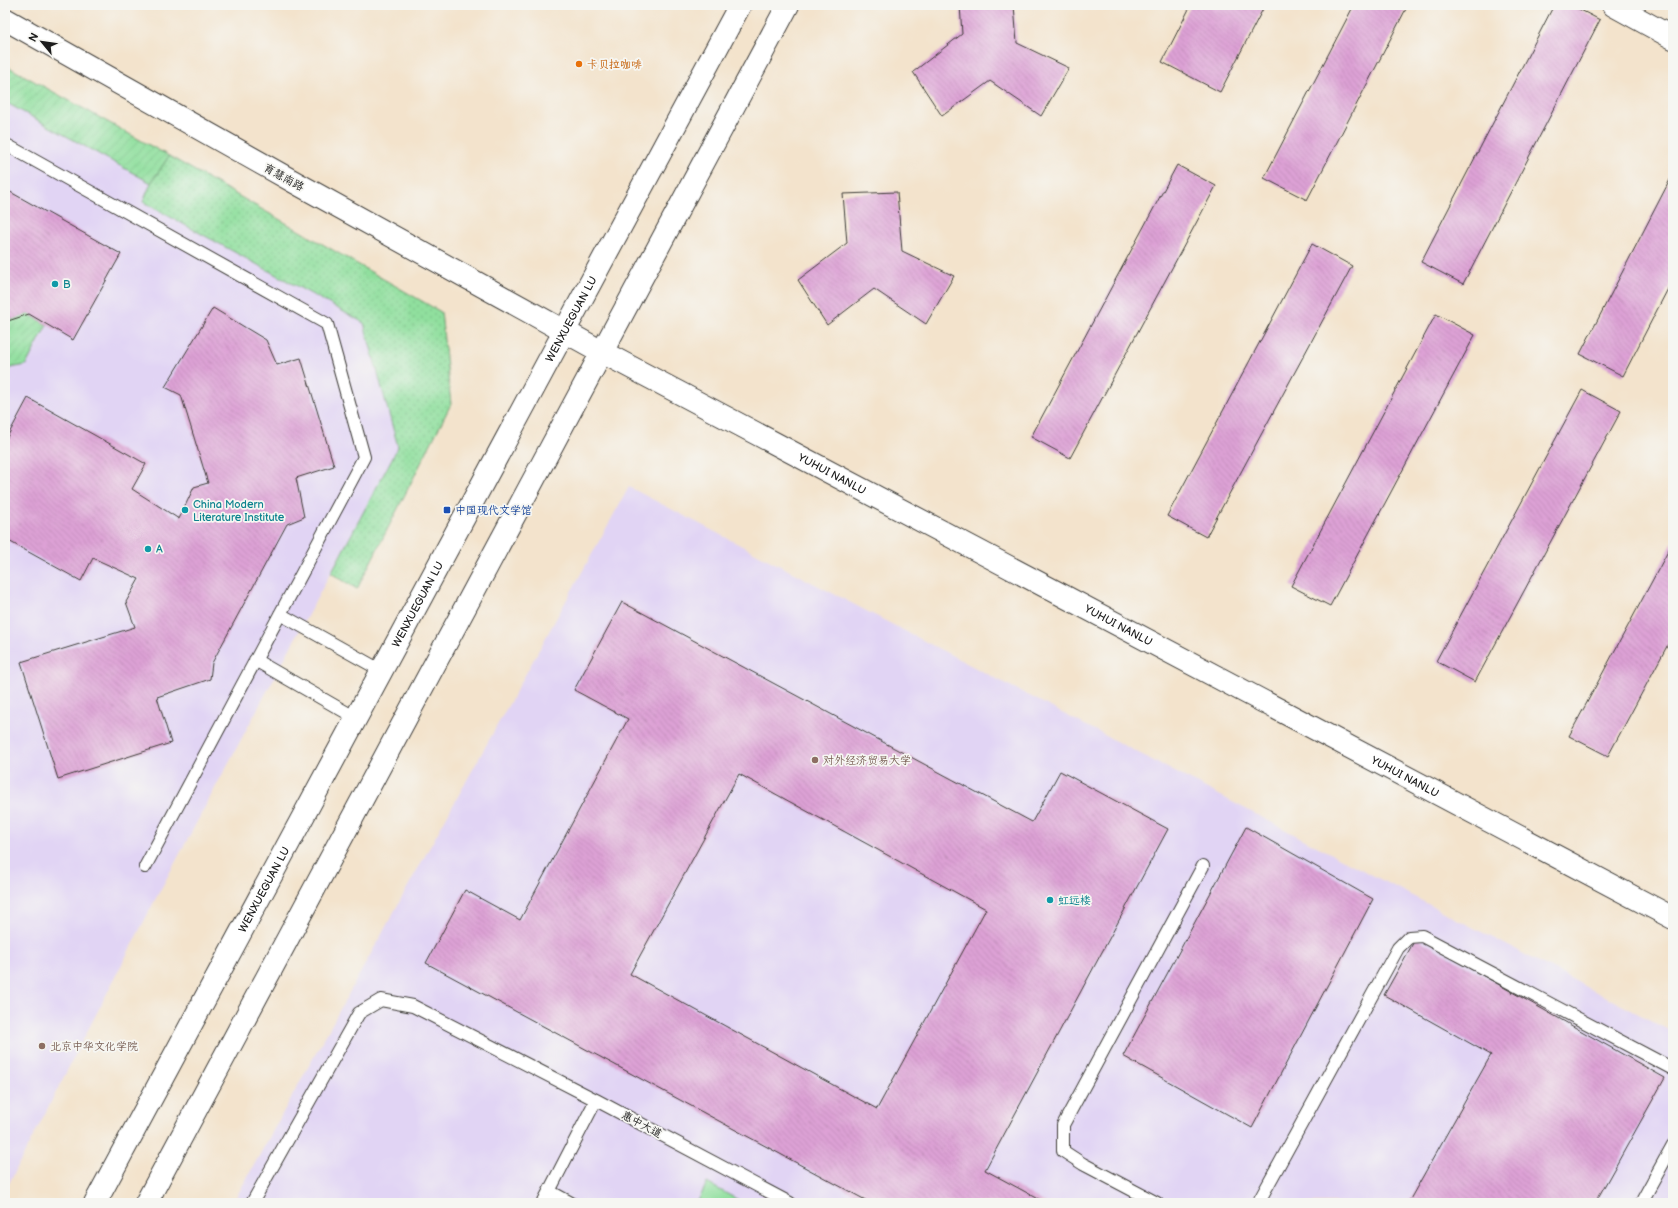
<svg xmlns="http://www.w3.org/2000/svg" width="1678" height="1208" viewBox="0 0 1678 1208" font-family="'Balsamiq Sans','LXGW WenKai TC',sans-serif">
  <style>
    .built { fill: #e1d4f4 }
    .park { fill: url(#park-dots); stroke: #567e5d }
    .garden { fill: url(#garden-furrows); stroke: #567e5d }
    .pitch { fill: #90df9e; stroke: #567e5d }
    .building { fill: url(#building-back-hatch); fill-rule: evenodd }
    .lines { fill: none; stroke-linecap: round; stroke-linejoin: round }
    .lane-casing { stroke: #3c3a36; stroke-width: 14 }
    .street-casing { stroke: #3c3a36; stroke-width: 24 }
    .secondary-casing { stroke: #3c3a36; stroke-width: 24 }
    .lane { stroke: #fff; stroke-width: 12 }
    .street { stroke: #fff; stroke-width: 22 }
    .secondary { stroke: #fff; stroke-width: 22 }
    .food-dot { fill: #e8710a; stroke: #f6f6f2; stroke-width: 1.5 }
    .culture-dot { fill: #0f9aa8; stroke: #f6f6f2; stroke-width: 1.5 }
    .transit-dot { fill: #1a4fb4; stroke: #f6f6f2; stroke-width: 1.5 }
    .education-dot { fill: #8d6e63; stroke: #f6f6f2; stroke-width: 1.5 }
    .labels { text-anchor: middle; stroke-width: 3.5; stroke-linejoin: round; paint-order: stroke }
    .food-label { font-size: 11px; fill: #c56008; stroke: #f6f6f2; text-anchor: start }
    .street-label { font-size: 11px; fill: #1c1c1c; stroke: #f6f6f2 }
    .culture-label { font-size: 11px; fill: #0d838f; stroke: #f6f6f2; text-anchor: start }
    .transit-label { font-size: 11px; fill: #164399; stroke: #f6f6f2; text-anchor: start }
    .education-label { font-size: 11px; fill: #785e54; stroke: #f6f6f2; text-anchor: start }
  </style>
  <defs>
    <pattern id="park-dots" width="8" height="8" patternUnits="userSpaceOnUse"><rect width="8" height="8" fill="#90df9e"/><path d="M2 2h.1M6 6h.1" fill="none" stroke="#7cbf88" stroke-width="1.8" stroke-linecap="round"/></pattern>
    <pattern id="garden-furrows" width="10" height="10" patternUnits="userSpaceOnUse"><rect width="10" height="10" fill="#90df9e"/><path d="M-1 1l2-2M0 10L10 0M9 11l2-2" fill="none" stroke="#7cbf88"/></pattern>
    <pattern id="building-back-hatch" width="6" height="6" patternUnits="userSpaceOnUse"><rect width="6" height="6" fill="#dda1d5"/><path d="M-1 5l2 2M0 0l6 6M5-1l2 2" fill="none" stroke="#bd8ab6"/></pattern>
  </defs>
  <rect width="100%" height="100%" fill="#f6f6f2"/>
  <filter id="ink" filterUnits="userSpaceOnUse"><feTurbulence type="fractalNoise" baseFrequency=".025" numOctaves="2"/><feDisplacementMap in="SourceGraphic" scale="8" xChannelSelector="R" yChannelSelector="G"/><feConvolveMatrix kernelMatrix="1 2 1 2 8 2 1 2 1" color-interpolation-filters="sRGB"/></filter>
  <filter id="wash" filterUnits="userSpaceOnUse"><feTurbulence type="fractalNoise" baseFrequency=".012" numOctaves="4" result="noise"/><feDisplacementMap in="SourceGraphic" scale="16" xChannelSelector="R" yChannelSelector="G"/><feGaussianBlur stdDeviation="0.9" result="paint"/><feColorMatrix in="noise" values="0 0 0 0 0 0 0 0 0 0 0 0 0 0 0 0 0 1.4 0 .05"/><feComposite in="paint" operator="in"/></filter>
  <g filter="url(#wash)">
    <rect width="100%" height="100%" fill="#f3e3cc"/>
    <path class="built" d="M5,102L151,183L143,202L364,323L398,447L155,900L5,1191Z
      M629,487L1673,1032V1203H233Z"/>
    <path class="park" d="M169,156L441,312L451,404L357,589L331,573L398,447L364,323L143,202L151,183Z"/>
    <path class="garden" d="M5,65L169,156L151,183L5,102Z
      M29,314L47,325L26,365L5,369V322Z"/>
    <path class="pitch" d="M707,1183L744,1203H697Z"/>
    <g id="blocks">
      <path class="building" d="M960,5H1014L1017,43L1069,68L1041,116L990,81L942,116L913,72L962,34Z
        M1191,5H1265L1220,92L1162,62Z
        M1354,5H1408L1307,200L1264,178Z
        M1554,5H1571L1600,20L1463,284L1421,262Z
        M1177,165L1216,186L1070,458L1031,437Z
        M1673,174V279L1623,376L1580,354Z
        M5,189L121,254L73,340L29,314L5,322Z
        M897,192L902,251L954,276L926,324L874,289L827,325L798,280L847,243L843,194Z
        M1312,244L1352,266L1206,537L1167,516Z
        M213,308L266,340L277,365L301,358L334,466L296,478L304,517L287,524L212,663L210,679L157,697L171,743L58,779L21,662L135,627L126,602L139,579L93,558L81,581L5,539V441L28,398L146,464L132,489L179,519L194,487L208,483L181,395L165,387Z
        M1436,314L1475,335L1330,606L1291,586Z
        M1582,390L1621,411L1475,682L1436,661Z
        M1673,542V635L1608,756L1569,736Z
        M622,602L1032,822L1060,771L1168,829L985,1170L1046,1203H871L426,963L465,890L520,920L628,719L574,690ZM739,774L986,909L877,1109L630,974Z
        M1246,827L1373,899L1252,1128L1123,1056Z
        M1416,938L1665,1078L1595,1203H1408L1491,1055L1384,995Z"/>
    </g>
  </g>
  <g filter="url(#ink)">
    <use href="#blocks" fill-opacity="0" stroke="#3c3a36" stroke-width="1"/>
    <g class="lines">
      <g class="lane-casing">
        <path id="lane" d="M5,144L327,324L364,457L145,867
          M280,614L382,671
          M255,660L356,718
          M549,1191L571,1203
          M252,1203L359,1013L381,1000L413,1006L596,1100
          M543,1203L596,1100L790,1203
          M1157,1203L1083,1164L1063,1151V1125L1203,866
          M1258,1203L1398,948L1409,937L1422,936L1673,1069
          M1641,1203L1673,1145"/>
      </g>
      <g class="street-casing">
        <path id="street" d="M1613,5L1673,38"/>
      </g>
      <g class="secondary-casing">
        <g id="secondary">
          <path id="s1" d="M5,19L296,183L602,352L1673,918"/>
          <path id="s2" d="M95,1203L740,5"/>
          <path d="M146,1203L788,5"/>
        </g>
      </g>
      <use href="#lane" class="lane"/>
      <use href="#street" class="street"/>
      <use href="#secondary" class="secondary"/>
    </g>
  </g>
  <circle class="food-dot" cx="579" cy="64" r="4"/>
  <g class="culture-dot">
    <circle cx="55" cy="284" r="4"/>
    <circle cx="185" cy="510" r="4"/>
    <circle cx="148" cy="549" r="4"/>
    <circle cx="1050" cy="900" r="4"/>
  </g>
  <rect class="transit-dot" x="443" y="506" width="8" height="8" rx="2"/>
  <g class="education-dot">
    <circle cx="815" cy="760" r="4"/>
    <circle cx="42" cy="1046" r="4"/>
  </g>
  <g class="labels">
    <g class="food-label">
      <text x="587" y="68">卡贝拉咖啡</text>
    </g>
    <g class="street-label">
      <text transform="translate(284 177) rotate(29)" y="4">育慧南路</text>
      <text dy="4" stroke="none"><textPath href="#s2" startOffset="1004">WENXUEGUAN LU</textPath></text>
      <text dy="4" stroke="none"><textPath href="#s1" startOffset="944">YUHUI NANLU</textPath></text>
      <text dy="4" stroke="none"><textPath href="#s2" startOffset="680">WENXUEGUAN LU</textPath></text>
      <text dy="4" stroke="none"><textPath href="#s1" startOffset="1268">YUHUI NANLU</textPath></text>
      <text dy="4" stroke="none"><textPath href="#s1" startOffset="1592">YUHUI NANLU</textPath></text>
      <text dy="4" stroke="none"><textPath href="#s2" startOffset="356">WENXUEGUAN LU</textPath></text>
      <text transform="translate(642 1124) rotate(28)" y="4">惠中大道</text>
    </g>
    <g class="culture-label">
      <text x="63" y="288">B</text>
      <text x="193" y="508">China Modern<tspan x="193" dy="13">Literature Institute</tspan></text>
      <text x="156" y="553">A</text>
      <text x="1058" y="904">虹远楼</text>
    </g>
    <g class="transit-label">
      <text x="455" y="514">中国现代文学馆</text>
    </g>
    <g class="education-label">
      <text x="823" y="764">对外经济贸易大学</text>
      <text x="50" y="1050">北京中华文化学院</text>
    </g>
  </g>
  <rect width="1678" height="1208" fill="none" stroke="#f6f6f2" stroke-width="20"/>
  <g transform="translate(42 42) rotate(299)" stroke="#f6f6f2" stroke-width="3" paint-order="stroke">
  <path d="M0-3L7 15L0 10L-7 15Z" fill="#1c1c1c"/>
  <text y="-6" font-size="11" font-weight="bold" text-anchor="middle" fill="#1c1c1c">N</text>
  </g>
</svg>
